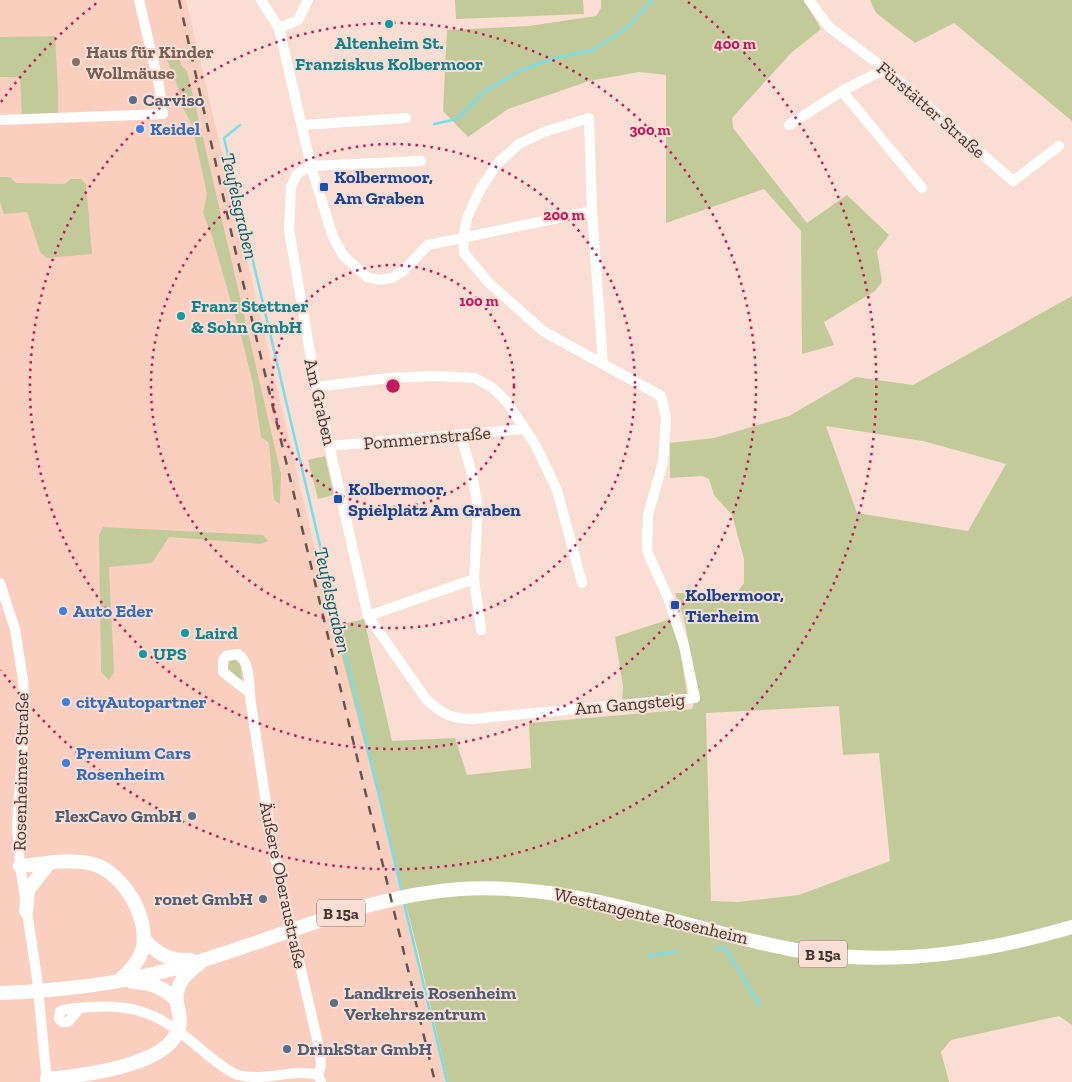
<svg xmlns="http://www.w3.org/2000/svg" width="1072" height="1082" viewBox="0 0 1072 1082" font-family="'Zilla Slab',serif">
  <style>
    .built { fill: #fbcfbf }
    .green { fill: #c3ca9a; fill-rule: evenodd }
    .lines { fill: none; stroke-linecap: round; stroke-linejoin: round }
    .stream { stroke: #77deeb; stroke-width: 2.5 }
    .minor { stroke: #fff; stroke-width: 10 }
    .highway { stroke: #fff; stroke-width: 14 }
    .rail { stroke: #66554f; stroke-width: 2.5; stroke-dasharray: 9 9; stroke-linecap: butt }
    .ring { fill: none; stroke: #c2185b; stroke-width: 2.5; stroke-dasharray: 2.5 5 }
    .culture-dot { fill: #0f9aa8; stroke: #faded3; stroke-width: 2 }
    .education-dot { fill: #8d6e63; stroke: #faded3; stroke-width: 2 }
    .service-dot { fill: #5c6f8a; stroke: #faded3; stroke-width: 2 }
    .shop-dot { fill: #3f7fe0; stroke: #faded3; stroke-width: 2 }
    .transit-dot { fill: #1a4fb4; stroke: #faded3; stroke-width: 2 }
    .labels { text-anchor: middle; stroke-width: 4; stroke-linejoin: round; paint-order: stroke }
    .shield { fill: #faded3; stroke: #7a6861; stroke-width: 1 }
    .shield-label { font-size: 16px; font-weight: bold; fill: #433530 }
    .culture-label { font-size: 18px; font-weight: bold; fill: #0d838f; stroke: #faded3; text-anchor: start }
    .education-label { font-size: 18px; font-weight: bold; fill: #785e54; stroke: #faded3; text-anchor: start }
    .service-label { font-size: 18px; font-weight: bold; fill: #4e5e75; stroke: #faded3; text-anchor: start }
    .street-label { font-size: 18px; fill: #433530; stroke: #faded3 }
    .shop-label { font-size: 18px; font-weight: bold; fill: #366cbe; stroke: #faded3; text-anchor: start }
    .transit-label { font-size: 18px; font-weight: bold; fill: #164399; stroke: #faded3; text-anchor: start }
    .water-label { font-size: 19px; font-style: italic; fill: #005f68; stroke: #faded3 }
    .centre { fill: #c2185b; stroke: #faded3; stroke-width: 2.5 }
    .ring-label { font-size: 15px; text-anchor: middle; font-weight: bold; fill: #c2185b; stroke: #faded3; stroke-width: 4; stroke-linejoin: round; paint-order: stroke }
  </style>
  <rect width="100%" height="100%" fill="#faded3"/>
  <path class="built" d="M0,0H186L312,537L408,913L448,1082H0Z"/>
  <path class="green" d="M455,0H583L584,14L456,19Z
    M601,0H804L821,29L791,53L732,118L733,128L807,223L847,195L889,235L877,251L882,282L875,291L824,322L834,345L802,354L801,231L764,189L666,223V75L639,72L589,81L508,109L468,137L443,111L447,30L529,26L596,16L601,8Z
    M870,0H1072V121L954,23L915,43L876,13Z
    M55,36L58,90V115L22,116L20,77H0V37Z
    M170,49L179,51L181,65L187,71L197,112L281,474L280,504L274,500L269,443L261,437L253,385L244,347L212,236L203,213L207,194L192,125L183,108L178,87L166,58Z
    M0,177H10L16,183L65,184L71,179H81L86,184L92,254L47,258L40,252L27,212L4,214L0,202Z
    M1072,296V1025L1059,1016L951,1040L941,1052L949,1082H448L419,955L334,626L364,619L392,741L455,738L467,775L531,768L529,723L692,709L698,690L684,619L675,593L736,594L744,583V559L732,515L714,495L709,479L702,476L670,478V443L714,438L789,416L856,377L913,385ZM826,426L923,441L1006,464L968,531L857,513ZM839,706L843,755L879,753L890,861L799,895L738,902L711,901L706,713Z
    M325,456L334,495L318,499L308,460Z
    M103,527L263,535L268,541L261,544L169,537L152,563L109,567L114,672L109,680L101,672L99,535Z
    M670,619L678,636L687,694L622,701L623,686L615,637Z
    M235,660L241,665L242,682L229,672L228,668L230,661Z"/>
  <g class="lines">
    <path class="stream" d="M434,124L457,119L484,92L521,70L555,58L593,50L627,28L652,0
      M240,125L224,138L402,893
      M404,903L447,1082
      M715,948H725L760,1006
      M648,956L677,951"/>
    <path class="minor" d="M261,0L279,28L311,166L333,237L343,255L367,277L379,280L392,278L403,271L428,245L592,211
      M809,0L829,27L885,69L1013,181L1059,146
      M279,28L298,20L308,0
      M842,91L922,188
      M0,120L163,114L159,85L139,0
      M302,125L406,118
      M789,125L842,91L885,69
      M421,161L311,166L297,174L291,187L289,230L316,387L368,616L426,699C442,714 450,718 471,719L695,698L684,646L668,598L647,551L648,515L663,462L666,418L661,396L543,331L489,283L464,253L463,239L467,218L480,190L497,164L519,144L544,132L589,118L592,211L603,364
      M316,387L388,378L435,376L475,378L493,388L508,403L536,446L557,490L582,583
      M330,446L523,429
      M474,579L481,630
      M0,583L15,629L23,680L25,711L17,827L20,866L37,978L47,1082
      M368,616L474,579L478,508L472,474L461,436
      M250,693L223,672V660L226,656L238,654C251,662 249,690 251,704L273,849L320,1052L321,1066L318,1075
      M80,1008L68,1022H62L59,1019L60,1011C70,1007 83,1008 94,1007C144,1003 167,1021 203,1051C214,1060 225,1070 238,1075C266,1082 294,1068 318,1075L321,1082"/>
    <path class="highway" d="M20,866C43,864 70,858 93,864C124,873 151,920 142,951C138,963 128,973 119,981
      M26,911L28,890L49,863
      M144,939C158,955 170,961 191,960
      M132,982C151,983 164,987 177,1001
      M0,993C57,991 113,985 169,970C267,945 358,896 460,889C583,882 683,930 800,951C891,967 984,953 1072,927
      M47,1079C79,1076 171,1066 179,1027C181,1019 179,1011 177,1004C174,985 186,973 200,963"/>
    <path class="rail" d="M179,0L235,249L435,1082"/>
  </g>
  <g class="ring">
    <circle cx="393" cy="386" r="121"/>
    <circle cx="393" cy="386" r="242"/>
    <circle cx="393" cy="386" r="363"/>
    <path d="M1 102A484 484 0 0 1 98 2M688 2A484 484 0 1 1 1 670"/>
  </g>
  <g class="culture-dot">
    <circle cx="389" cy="24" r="5"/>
    <circle cx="181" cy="316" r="5"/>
    <circle cx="185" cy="633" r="5"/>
    <circle cx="143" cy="654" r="5"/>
  </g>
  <circle class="education-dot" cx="76" cy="62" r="5"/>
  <g class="service-dot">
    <circle cx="133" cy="100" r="5"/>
    <circle cx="192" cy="816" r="5"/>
    <circle cx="263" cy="899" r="5"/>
    <circle cx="334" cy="1003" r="5"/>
    <circle cx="287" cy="1049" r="5"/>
  </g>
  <g class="shop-dot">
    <circle cx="140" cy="129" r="5"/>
    <circle cx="63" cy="611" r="5"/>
    <circle cx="66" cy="702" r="5"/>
    <circle cx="66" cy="763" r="5"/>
  </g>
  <g class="transit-dot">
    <rect x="319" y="182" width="10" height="10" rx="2.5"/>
    <rect x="333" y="494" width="10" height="10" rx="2.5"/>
    <rect x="670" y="600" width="10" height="10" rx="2.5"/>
  </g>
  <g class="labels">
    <g class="shield">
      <rect x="317" y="899.5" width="48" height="27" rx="4"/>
      <rect x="799" y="940.5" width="48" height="27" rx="4"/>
    </g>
    <g class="shield-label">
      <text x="341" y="919">B 15a</text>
      <text x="823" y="960">B 15a</text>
    </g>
    <g class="culture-label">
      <text x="389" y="49" text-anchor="middle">Altenheim St.<tspan x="389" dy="21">Franziskus Kolbermoor</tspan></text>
      <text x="191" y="312">Franz Stettner<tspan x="191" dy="21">&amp; Sohn GmbH</tspan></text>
      <text x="195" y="639">Laird</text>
      <text x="153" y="660">UPS</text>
    </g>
    <g class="education-label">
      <text x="86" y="58">Haus für Kinder<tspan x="86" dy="21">Wollmäuse</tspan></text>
    </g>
    <g class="service-label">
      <text x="143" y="106">Carviso</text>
      <text x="182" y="822" text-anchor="end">FlexCavo GmbH</text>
      <text x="253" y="905" text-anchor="end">ronet GmbH</text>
      <text x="344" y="999">Landkreis Rosenheim<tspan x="344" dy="21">Verkehrszentrum</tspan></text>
      <text x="297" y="1055">DrinkStar GmbH</text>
    </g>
    <g class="street-label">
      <text transform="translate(931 110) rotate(41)" y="6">Fürstätter Straße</text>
      <text transform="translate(320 402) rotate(77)" y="6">Am Graben</text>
      <text transform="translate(427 438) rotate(-5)" y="6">Pommernstraße</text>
      <text transform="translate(630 704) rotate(-5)" y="6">Am Gangsteig</text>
      <text transform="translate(21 772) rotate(-89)" y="6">Rosenheimer Straße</text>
      <text transform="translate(283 885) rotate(78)" y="6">Äußere Oberaustraße</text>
      <text transform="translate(651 916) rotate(13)" y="6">Westtangente Rosenheim</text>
    </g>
    <g class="shop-label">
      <text x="150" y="135">Keidel</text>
      <text x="73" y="617">Auto Eder</text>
      <text x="76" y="708">cityAutopartner</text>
      <text x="76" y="759">Premium Cars<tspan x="76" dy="21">Rosenheim</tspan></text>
    </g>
    <g class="transit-label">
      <text x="334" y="183">Kolbermoor,<tspan x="334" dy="21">Am Graben</tspan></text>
      <text x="348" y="495">Kolbermoor,<tspan x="348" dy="21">Spielplatz Am Graben</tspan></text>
      <text x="685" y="601">Kolbermoor,<tspan x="685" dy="21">Tierheim</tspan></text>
    </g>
    <g class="water-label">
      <text transform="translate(240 206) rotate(77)" y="7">Teufelsgraben</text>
      <text transform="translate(333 600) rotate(77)" y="7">Teufelsgraben</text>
    </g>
  </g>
  <circle cx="393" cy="386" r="8" class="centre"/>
  <g class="ring-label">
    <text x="735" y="49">400 m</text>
    <text x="650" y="135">300 m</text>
    <text x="564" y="220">200 m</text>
    <text x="479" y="306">100 m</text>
  </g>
</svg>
